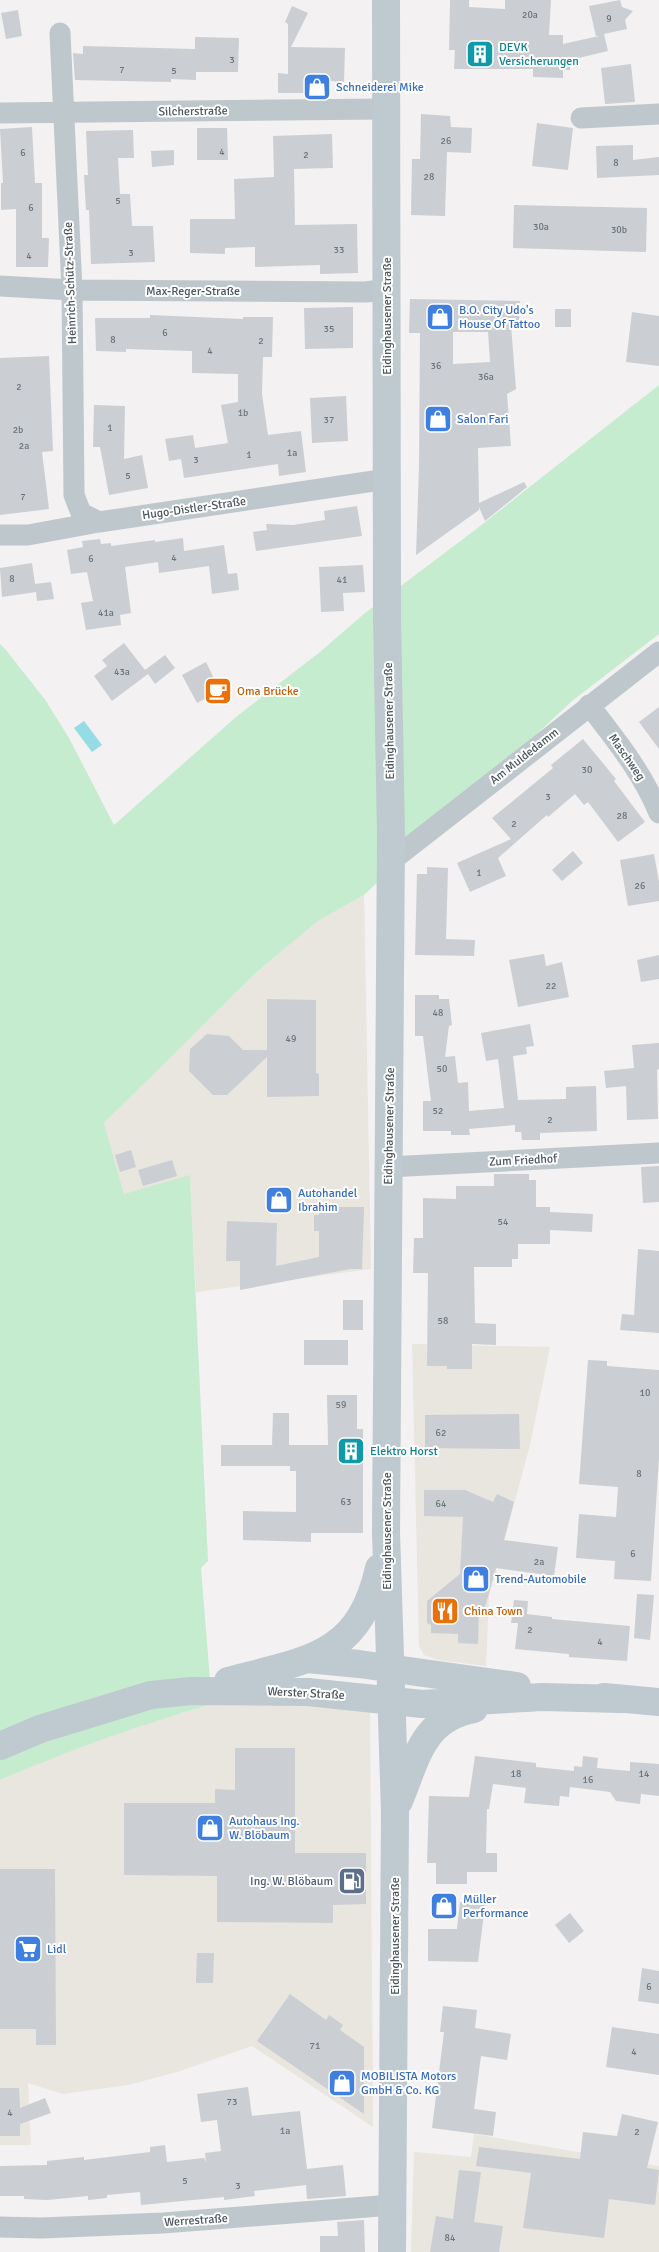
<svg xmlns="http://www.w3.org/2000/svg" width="659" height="2252" viewBox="0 0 659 2252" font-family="Signika,sans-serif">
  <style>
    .commercial { fill: #e9e5df }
    .green { fill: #c5eccf }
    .water { fill: #96dce4 }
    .building { fill: #cbcfd3; fill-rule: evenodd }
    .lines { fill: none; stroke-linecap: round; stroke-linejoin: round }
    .minor { stroke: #bec7cc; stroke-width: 21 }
    .secondary { stroke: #bfc9d0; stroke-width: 28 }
    .labels { text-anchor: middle; stroke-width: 4; stroke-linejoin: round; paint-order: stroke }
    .number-label { font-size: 10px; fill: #6b747a }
    .culture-label { font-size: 12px; fill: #0d838f; stroke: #fff; text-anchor: start }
    .shop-label { font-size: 12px; fill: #366cbe; stroke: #fff; text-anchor: start }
    .street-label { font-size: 12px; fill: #4b565d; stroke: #fff }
    .food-label { font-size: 12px; fill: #c56008; stroke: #fff; text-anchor: start }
    .service-label { font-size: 12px; fill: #4e5e75; stroke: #fff; text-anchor: end }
  </style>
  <rect width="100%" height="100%" fill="#f3f1f1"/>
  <path class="commercial" d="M364,895L371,1269L196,1292L190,1176L124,1194L104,1123L260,969L318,921Z
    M412,1344L550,1347L530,1445L489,1596L486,1666L438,1660L424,1655L419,1646Z
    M275,1702L370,1708L373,2127L252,2046L177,2072L128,2085L63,2094L28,2083L31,2145H0V1780L50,1758L141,1725L212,1704Z
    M474,2134L659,2166V2252H411L414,2152L471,2157Z"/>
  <path class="green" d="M659,385V634L572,701L364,895L318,921L260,969L104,1123L124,1194L190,1175L208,1561L201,1568L212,1704C139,1725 69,1750 0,1780V644L6,650L46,701L69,738L114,825L236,717L320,652L365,613L479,527Z"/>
  <path class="water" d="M84,721L102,745L92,752L74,728Z"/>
  <path class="building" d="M450,0H469V7L505,9V0H551L549,35H563V44L599,36H596L589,6L620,0L622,7L633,11L625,20L627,29L604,34L608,51L570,60V70H563V78L533,77V69H454L455,50H449Z
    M292,6L308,13L291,47L345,48L344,82L331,81L330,93H278V73L288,74V24L285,22Z
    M18,10L22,36L6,39L1,13Z
    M195,37L239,38L238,72H196V80L171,79V82L75,80L73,53L83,54V46L195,49Z
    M631,64L635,102L605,104L601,68Z
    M421,114L450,116L451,127L472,128L471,153L447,152L445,216L411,215L412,159H420Z
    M537,123L573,128L568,170L532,166Z
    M32,127L35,183H42V238H49L48,267H16V209L1,210V183H3L0,129Z
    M197,128H227L228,160H197Z
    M133,130L134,158H118L120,194H130L132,226H153L155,262L91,264L89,210H86L84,175H88L86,131Z
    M332,134L333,168L294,169L295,225L357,224L358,273L320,274V265L255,267V247L225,248V254L190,253V219H235L234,179L274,177L273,136Z
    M633,145V160L659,157V175L597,178L596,146Z
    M174,150V165L152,167L151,151Z
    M514,205L647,208L646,252L513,248Z
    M410,299L520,301L519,325H511L516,389L507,394L511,446L478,448L479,503L524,482L527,487L485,521L479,507V510L416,555L419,467L420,333H409ZM453,332H488L490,362L453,364Z
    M353,307V348L305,349L304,308Z
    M555,309H571V327H555Z
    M632,312L659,316V366L626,362Z
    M150,315L243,319V317H273L272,357H263L262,394L268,435L301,431L306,472L279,476L278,464L184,478L181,459L169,461L165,439L193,435L195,448L228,443L221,405L238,402V374L192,373V351L126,349V352L96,351L95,318H150Z
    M49,356L53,451L42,452L49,509L0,515V358Z
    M346,396L348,441L312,443L310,398Z
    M94,405L125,406L124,459L142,455L148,488L109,495L100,447H93Z
    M357,506L362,536L256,551L253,532L267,530L266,524L293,525L325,520L324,511Z
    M183,538L184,551L224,545L228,574L237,573L239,590L212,594L209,566L159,573L158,562L125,567L131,613L120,615L121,625L86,630L81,603L93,601L87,572L71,574L67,550L83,547L82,541L100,539L101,544L111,543V546L155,540V542Z
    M32,563L35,584L51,582L54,599L37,601L36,592L2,597L0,568Z
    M363,565L365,592L343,593L344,611L321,612L319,567Z
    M124,643L145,670L165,655L175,668L155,684L148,674L112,701L94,676L107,666L102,660Z
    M206,662L220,691L197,703L182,675Z
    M659,707V749L639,722Z
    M583,739L616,779L614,781L645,822L618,842L588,802L584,805L575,794L548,817L547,815L498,858L506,876L470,892L457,863L511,839L492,818L553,768L551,765Z
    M573,851L583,863L562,881L552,870Z
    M654,854L659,882V901L628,906L620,860Z
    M427,867L448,868L446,939L475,940L474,956L415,955L417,874H427Z
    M544,954L546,966L562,962L569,997L518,1007L509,960Z
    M659,955V979L641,982L637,960Z
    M415,995H439V999H449L452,1025L449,1026L445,1057L455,1056L458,1083L468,1082L469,1111L504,1108L498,1059L486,1061L481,1033L530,1024L534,1046L526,1047L527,1054L513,1056L518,1100L566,1099V1087L596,1086L597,1131L540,1133V1140H522L521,1132H515V1125L469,1129L470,1135H451V1131H423V1101H431L423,1036H415Z
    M267,999L316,1000V1073L319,1074V1096L267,1097V1057L227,1095H213L189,1071L190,1049L207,1034L229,1036L243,1050H267Z
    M659,1043V1069L657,1070L658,1119L627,1120L626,1086L606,1088L604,1071L634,1068L632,1045Z
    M131,1150L136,1167L120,1172L115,1155Z
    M172,1160L177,1176L143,1186L138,1170Z
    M659,1166V1202L643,1203L641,1167Z
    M494,1174H529V1180H536V1207H550V1212L593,1214L592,1232L550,1230V1244H518V1259H512V1267H474L475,1323L496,1324V1345L472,1344V1369H447V1366H427L428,1273H413L414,1238H423V1198L456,1199V1186H494Z
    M319,1207H364L362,1269H350L240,1290V1261H226L227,1221L277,1223L276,1266L319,1257V1231H314V1215H319Z
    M638,1249L659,1251V1333L620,1330L622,1314L634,1315Z
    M343,1300H363V1330H343Z
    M304,1340H348V1365H304Z
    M588,1360L607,1361V1366L659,1370V1458L651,1581L614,1579L615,1561L576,1558L579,1514L616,1517L618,1487L579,1484Z
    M327,1395H357V1429H363V1533H311V1542L243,1540V1511L296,1512V1471H290V1466H221V1445H272L273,1413H289V1445H328Z
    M519,1414L520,1449L425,1448V1415Z
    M424,1490H465L493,1502L497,1494L514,1502L504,1540L558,1547L554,1576L496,1568L485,1607L479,1606L478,1644L458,1643V1634L431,1633V1625L427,1623V1601L460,1574L463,1517L424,1516Z
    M637,1594L654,1595L650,1640L634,1638Z
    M514,1600L528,1601L527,1614L552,1617V1619L630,1626L627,1661L569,1657V1654L515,1649L518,1623H511Z
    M235,1748H295V1853H366V1904L333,1905V1923L217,1922V1876L124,1875V1803H215V1789L235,1790Z
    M475,1756L536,1763V1767L574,1771V1766L582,1767L583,1756L598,1758L597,1768L630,1771V1762L659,1764V1796L641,1794L640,1804L616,1801L610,1792L570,1787L569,1797L560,1796L559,1806L524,1803L526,1788L493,1784L489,1809H487L486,1853H497V1872H467V1884H436V1863H427L429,1796L469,1797Z
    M0,1869H55L56,2045H36V2029H0Z
    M460,1902L485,1905L478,1962L428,1961V1929H457Z
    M570,1913L584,1931L569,1943L555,1925Z
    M197,1953H214L213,1983H196Z
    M642,1968L659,1971V2004L638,2001Z
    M290,1994L326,2020L329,2015L343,2025L340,2030L364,2047V2114L257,2041Z
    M443,2006L477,2010L475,2028L511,2034L507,2060L481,2056L474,2109L496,2112L493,2136L432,2128L444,2032H440Z
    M612,2027L659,2034V2075L606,2067Z
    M248,2087L252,2116L300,2111L307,2169L343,2165L346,2196L307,2199L306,2185L254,2191L255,2196L224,2200V2197L141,2205L140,2192L107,2195V2198L88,2200V2196L47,2200L24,2199V2196H0V2166L47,2165V2161L84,2157V2160L150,2152V2147L165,2145L167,2162L204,2158L206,2162L205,2153L221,2151L217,2120L201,2122L197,2094Z
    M0,2088H19L20,2108L45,2098L51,2113L20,2124V2136H0Z
    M622,2114L658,2122L647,2168L659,2170L655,2205L609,2199L604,2238L523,2228L531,2173L476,2166L479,2147L580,2159L583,2132L617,2136Z
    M459,2170L481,2172L474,2222L503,2226L499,2252H430L436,2216L453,2219Z
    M364,2220L365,2252H320V2236H338L337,2222Z"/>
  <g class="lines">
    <path class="minor" d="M60,33L72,290L74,495L81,513L99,522
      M0,113L386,109
      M581,118L659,114
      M0,286L72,290L366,292L387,289
      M0,535H28L99,522L387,479
      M589,705C616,740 642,772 659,813
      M390,862L659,652
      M388,1167L659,1153
      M0,2227L41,2228L163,2223L392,2205"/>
    <path class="secondary" d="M386,0L387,617L391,836L386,1532L395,1812L392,2252
      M307,1659L359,1664L517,1686
      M228,1681C306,1660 359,1658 379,1568
      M604,1697L659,1702
      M0,1746L40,1729L151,1695L191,1691L308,1692L422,1704L542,1697L621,1699
      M399,1801C417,1758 422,1719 474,1709"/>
  </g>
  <defs>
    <g id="building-square" transform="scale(1.4375)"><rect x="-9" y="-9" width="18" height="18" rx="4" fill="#0f9aa8" stroke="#fff"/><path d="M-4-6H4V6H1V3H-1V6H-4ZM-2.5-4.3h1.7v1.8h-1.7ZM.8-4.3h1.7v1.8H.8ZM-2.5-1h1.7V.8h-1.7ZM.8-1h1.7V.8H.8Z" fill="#fff"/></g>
    <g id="shop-square" transform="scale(1.4375)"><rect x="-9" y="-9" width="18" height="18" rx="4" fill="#3f7fe0" stroke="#fff"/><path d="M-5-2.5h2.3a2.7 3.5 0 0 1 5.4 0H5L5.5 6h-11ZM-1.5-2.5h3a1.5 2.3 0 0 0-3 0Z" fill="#fff"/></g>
    <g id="cafe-square" transform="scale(1.4375)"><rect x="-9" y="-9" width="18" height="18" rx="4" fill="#e8710a" stroke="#fff"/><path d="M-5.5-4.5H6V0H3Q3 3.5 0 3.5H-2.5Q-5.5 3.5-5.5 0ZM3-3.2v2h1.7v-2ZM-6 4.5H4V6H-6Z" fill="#fff"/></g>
    <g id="restaurant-square" transform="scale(1.4375)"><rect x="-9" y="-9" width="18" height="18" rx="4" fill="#e8710a" stroke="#fff"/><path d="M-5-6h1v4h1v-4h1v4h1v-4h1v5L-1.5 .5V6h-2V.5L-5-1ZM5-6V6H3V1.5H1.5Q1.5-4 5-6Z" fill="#fff"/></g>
    <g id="fuel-square" transform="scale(1.4375)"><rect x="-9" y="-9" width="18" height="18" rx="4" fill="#5c6f8a" stroke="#fff"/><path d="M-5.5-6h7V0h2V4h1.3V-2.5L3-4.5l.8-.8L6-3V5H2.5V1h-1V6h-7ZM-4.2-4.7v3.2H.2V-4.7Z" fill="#fff"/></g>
    <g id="supermarket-square" transform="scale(1.4375)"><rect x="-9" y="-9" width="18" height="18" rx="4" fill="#3f7fe0" stroke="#fff"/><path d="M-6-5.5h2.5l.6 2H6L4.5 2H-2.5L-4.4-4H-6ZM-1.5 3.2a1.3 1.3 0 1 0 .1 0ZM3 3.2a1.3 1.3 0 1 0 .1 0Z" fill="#fff"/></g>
  </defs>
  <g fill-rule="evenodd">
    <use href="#building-square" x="480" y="54"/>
    <use href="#shop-square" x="317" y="87"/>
    <use href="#shop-square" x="440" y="317"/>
    <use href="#shop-square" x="438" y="419"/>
    <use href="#cafe-square" x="218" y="691"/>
    <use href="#shop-square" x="279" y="1200"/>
    <use href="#building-square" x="351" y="1451"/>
    <use href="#shop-square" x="476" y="1579"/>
    <use href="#restaurant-square" x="445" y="1611"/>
    <use href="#shop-square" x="210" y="1828"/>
    <use href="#fuel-square" x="352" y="1881"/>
    <use href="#shop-square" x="444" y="1906"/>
    <use href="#supermarket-square" x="28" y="1949"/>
    <use href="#shop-square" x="342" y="2083"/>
  </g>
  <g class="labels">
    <g class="number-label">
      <text x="530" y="18">20a</text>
      <text x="609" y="22">9</text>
      <text x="232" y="63">3</text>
      <text x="122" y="73">7</text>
      <text x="174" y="74">5</text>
      <text x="446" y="144">26</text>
      <text x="222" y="155">4</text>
      <text x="23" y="156">6</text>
      <text x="306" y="158">2</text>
      <text x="616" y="166">8</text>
      <text x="429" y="180">28</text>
      <text x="118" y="204">5</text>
      <text x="31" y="211">6</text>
      <text x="541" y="230">30a</text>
      <text x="619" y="233">30b</text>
      <text x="339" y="253">33</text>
      <text x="131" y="256">3</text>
      <text x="29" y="259">4</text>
      <text x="329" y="332">35</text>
      <text x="165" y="336">6</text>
      <text x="113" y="343">8</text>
      <text x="261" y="344">2</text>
      <text x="210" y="354">4</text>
      <text x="436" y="369">36</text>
      <text x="486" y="380">36a</text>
      <text x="19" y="390">2</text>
      <text x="243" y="416">1b</text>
      <text x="329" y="423">37</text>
      <text x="110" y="431">1</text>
      <text x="18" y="433">2b</text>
      <text x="24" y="449">2a</text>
      <text x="292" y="456">1a</text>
      <text x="249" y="458">1</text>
      <text x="196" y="463">3</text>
      <text x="128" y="479">5</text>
      <text x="23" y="500">7</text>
      <text x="174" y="561">4</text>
      <text x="91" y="562">6</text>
      <text x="12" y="582">8</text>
      <text x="342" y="583">41</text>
      <text x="106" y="616">41a</text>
      <text x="122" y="675">43a</text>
      <text x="587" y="773">30</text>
      <text x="548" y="800">3</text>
      <text x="622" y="819">28</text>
      <text x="514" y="827">2</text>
      <text x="479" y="876">1</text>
      <text x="640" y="889">26</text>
      <text x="551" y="989">22</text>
      <text x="438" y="1016">48</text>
      <text x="291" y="1042">49</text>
      <text x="442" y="1072">50</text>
      <text x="438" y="1114">52</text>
      <text x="550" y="1123">2</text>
      <text x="503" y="1225">54</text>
      <text x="443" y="1324">58</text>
      <text x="645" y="1396">10</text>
      <text x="341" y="1408">59</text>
      <text x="441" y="1436">62</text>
      <text x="639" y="1477">8</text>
      <text x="346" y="1505">63</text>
      <text x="441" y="1507">64</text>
      <text x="633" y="1557">6</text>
      <text x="539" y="1565">2a</text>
      <text x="530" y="1633">2</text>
      <text x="600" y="1645">4</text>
      <text x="516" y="1777">18</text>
      <text x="644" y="1777">14</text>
      <text x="588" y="1783">16</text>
      <text x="649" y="1990">6</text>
      <text x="315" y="2049">71</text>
      <text x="634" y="2055">4</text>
      <text x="232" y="2105">73</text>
      <text x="10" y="2116">4</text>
      <text x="285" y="2134">1a</text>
      <text x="637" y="2135">2</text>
      <text x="185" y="2184">5</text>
      <text x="238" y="2189">3</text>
      <text x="450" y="2241">84</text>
    </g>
    <g class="culture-label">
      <text x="499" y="51">DEVK<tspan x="499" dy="14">Versicherungen</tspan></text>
      <text x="370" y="1455">Elektro Horst</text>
    </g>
    <g class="shop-label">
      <text x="336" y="91">Schneiderei Mike</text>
      <text x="459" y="314">B.O. City Udo's<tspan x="459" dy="14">House Of Tattoo</tspan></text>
      <text x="457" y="423">Salon Fari</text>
      <text x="298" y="1197">Autohandel<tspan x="298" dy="14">Ibrahim</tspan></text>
      <text x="495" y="1583">Trend-Automobile</text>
      <text x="229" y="1825">Autohaus Ing.<tspan x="229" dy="14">W. Blöbaum</tspan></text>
      <text x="463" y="1903">Müller<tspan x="463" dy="14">Performance</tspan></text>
      <text x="47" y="1953">Lidl</text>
      <text x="361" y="2080">MOBILISTA Motors<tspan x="361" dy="14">GmbH &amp; Co. KG</tspan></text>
    </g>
    <g class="street-label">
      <text transform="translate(193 111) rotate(-1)" y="4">Silcherstraße</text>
      <text transform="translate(70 283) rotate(-92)" y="4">Heinrich-Schütz-Straße</text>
      <text x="193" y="295">Max-Reger-Straße</text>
      <text transform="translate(387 316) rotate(-90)" y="4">Eidinghausener Straße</text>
      <text transform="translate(194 508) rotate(-8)" y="4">Hugo-Distler-Straße</text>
      <text transform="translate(389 721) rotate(-91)" y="4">Eidinghausener Straße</text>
      <text transform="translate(524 756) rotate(-38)" y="4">Am Muldedamm</text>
      <text transform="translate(627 757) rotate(55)" y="4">Maschweg</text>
      <text transform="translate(389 1126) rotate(-89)" y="4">Eidinghausener Straße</text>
      <text transform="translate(523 1160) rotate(-3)" y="4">Zum Friedhof</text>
      <text transform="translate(387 1531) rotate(-90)" y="4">Eidinghausener Straße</text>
      <text transform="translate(306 1693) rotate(3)" y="4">Werster Straße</text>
      <text transform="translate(395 1936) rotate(-90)" y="4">Eidinghausener Straße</text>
      <text transform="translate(196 2220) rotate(-4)" y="4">Werrestraße</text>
    </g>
    <g class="food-label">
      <text x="237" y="695">Oma Brücke</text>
      <text x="464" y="1615">China Town</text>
    </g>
    <g class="service-label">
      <text x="333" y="1885">Ing. W. Blöbaum</text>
    </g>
  </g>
</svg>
